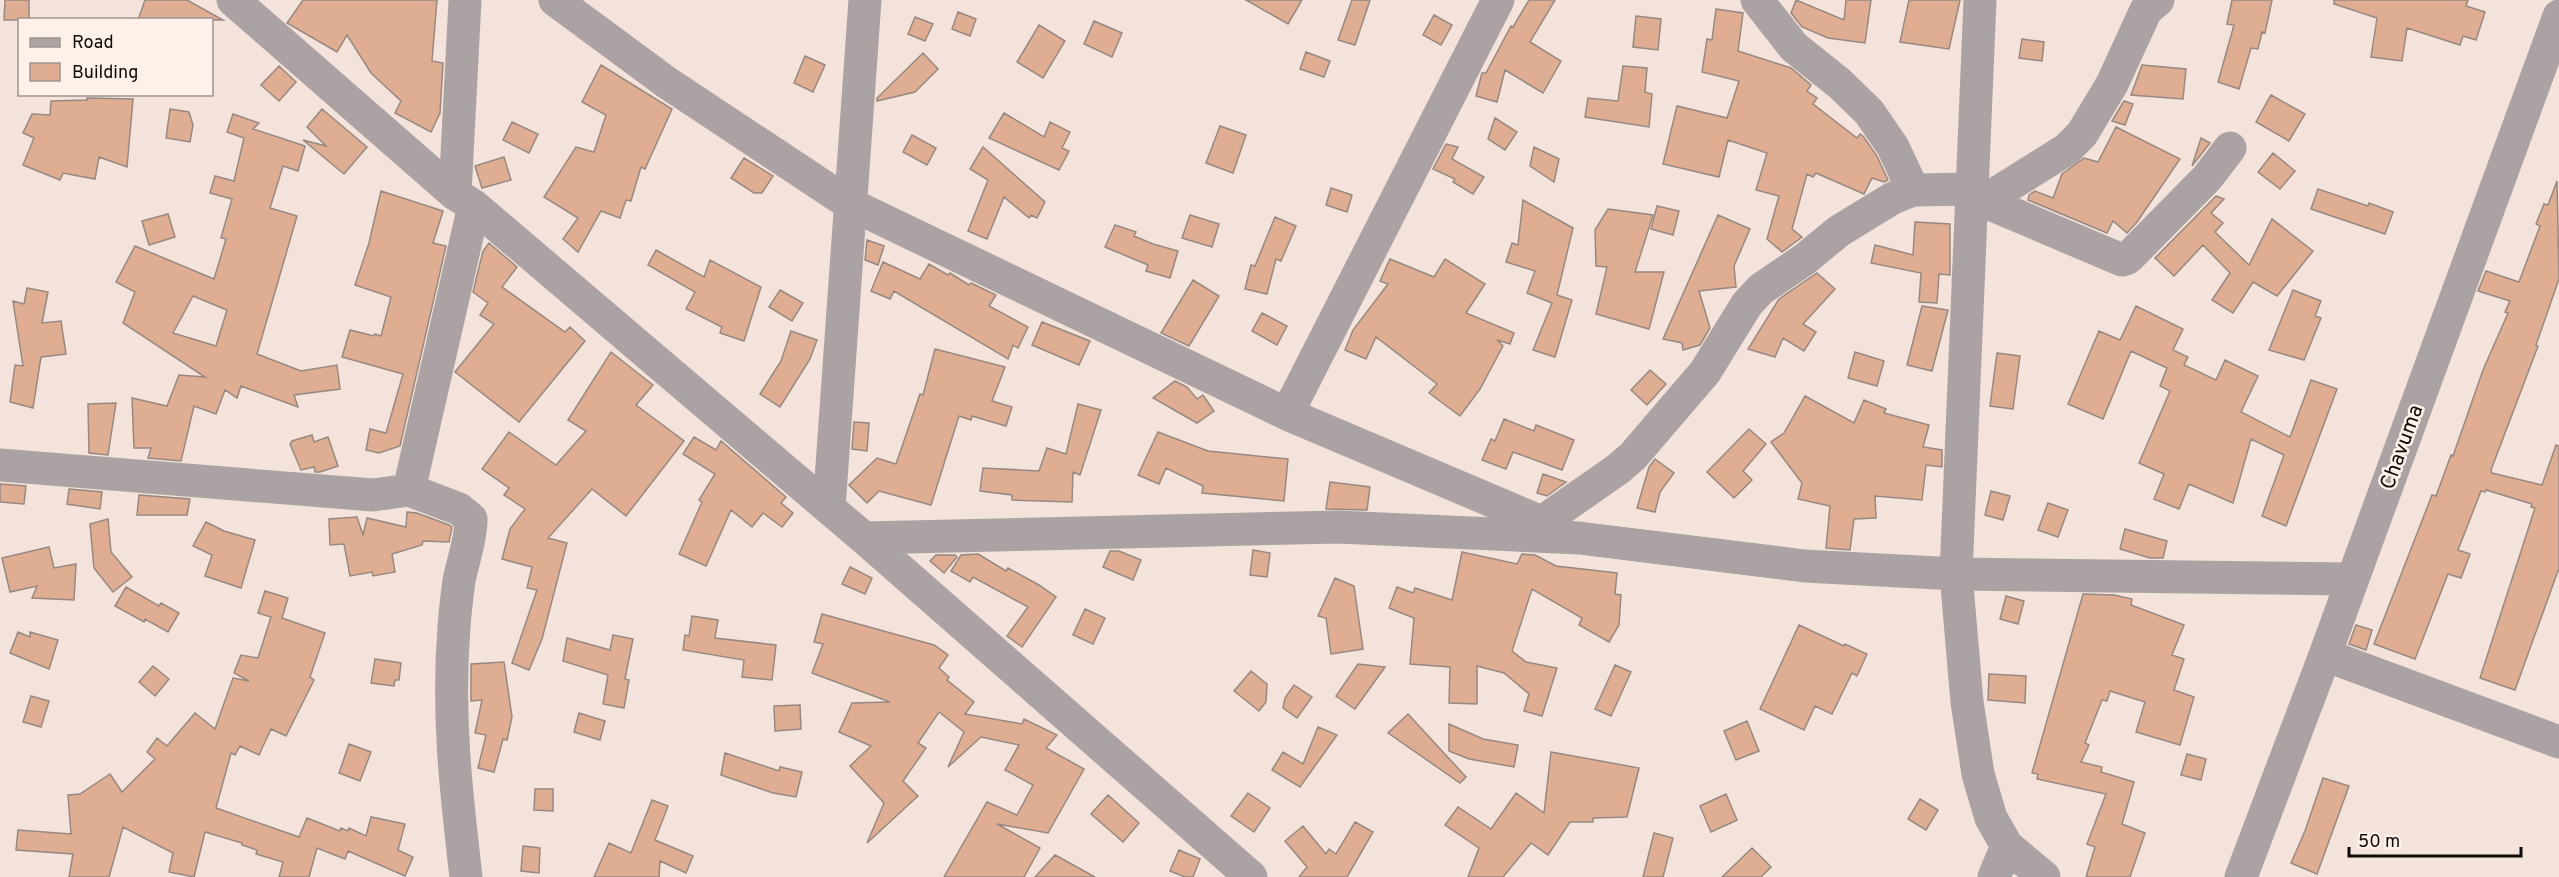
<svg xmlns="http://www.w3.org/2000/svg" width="2559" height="877" viewBox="0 0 2559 877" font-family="Overpass,sans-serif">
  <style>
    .building { fill: #dfad91; stroke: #978981; stroke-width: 1.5; fill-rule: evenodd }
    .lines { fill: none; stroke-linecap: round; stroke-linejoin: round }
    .minor { stroke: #aba3a3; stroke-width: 33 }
    .labels { text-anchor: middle; stroke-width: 5; stroke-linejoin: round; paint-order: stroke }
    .street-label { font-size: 21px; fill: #100b08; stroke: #fef1ea }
  </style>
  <rect width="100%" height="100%" fill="#f3e3da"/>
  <path class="building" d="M5,0H29V20H4Z
    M145,0H187L223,20H138Z
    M303,0H437L432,61L443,63L440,113L431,132L395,113L401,101L371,73L347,35L337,52L287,23Z
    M1246,0H1302L1288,24Z
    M1352,0H1370L1355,45L1338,40Z
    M1529,0H1555L1530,42L1561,61L1543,93L1505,70L1497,102L1476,96L1482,73H1486L1511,26L1513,27Z
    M1796,0L1844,20L1846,0H1871L1865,43L1828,38L1802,27L1791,13Z
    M1909,0H1960L1949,49L1900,42Z
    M2232,0H2272L2265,33L2262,32L2258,49L2251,48L2239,89L2218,82L2234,25L2227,24Z
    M2334,0H2468L2466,6L2485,12L2476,40L2463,36L2460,45L2407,28L2402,61L2371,57L2377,18L2334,4Z
    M1716,9L1743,13L1738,51L1791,68L1811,85L1807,91L1817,98L1813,104L1857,138L1860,134L1863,136L1877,156L1888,180L1884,182L1872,178L1864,194L1816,173L1813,177L1807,174L1792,229L1802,237L1782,252L1767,239L1779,196L1756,190L1767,153L1728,140L1719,177L1663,164L1677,106L1727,118L1739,81L1702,72L1707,39L1712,40Z
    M958,12L976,19L970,36L952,29Z
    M1434,15L1452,25L1441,45L1423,35Z
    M1636,16L1661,19L1658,50L1633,47Z
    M915,17L933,24L925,41L908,34Z
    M1094,21L1122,33L1112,57L1084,44Z
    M1039,25L1065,41L1043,78L1017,62Z
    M2022,39L2044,42L2042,61L2019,58Z
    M1306,52L1330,61L1324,77L1300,69Z
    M923,53L938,69L915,92L877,101V98Z
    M805,56L825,65L813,92L794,83Z
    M601,65L672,109L645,169L641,167L631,201L626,200L620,218L601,211L578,252L563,239L578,218L544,197L576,147L594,152L606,115L582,102Z
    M2142,65L2186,69L2183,99L2131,95Z
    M279,66L296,82L279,101L261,85Z
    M1623,66L1647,68L1645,92L1652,94L1649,127L1585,117L1588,98L1618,101Z
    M2271,95L2305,114L2289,141L2256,122Z
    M87,98L133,99L127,167L99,157L95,179L63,173L60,180L23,165L34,138L23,133L32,114L50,115L51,101L87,100Z
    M2124,101L2133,104L2125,125L2112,121Z
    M170,109L189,112L193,125L190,142L166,138Z
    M322,109L367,147L344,174L303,140L326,146L307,127Z
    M1004,113L1044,137L1050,122L1070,132L1062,148L1069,151L1059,170L989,138Z
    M233,114L259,123L253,129L305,146L298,171L283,166L270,208L297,216L257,354L301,371L337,365L340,389L294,395L298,407L241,386L237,398L225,390L216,414L194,406L181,461L148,458L151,448H134L132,398L167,406L179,375L205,377L123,323L135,292L116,282L135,246L214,279L226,239L221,238L232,199L210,193L215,176L234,181L244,138L227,132ZM193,296L227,310L216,346L173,333Z
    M1495,118L1517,132L1505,150L1488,139Z
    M512,122L538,134L529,153L503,140Z
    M1220,126L1246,135L1233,173L1206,163Z
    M2116,127L2180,159L2137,222L2127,233L2113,221L2107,233L2028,200L2029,195L2035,191L2053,198L2062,174L2084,158L2098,162Z
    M912,135L936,148L927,165L903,152Z
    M2201,138L2210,143L2192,166Z
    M1446,144L1458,147L1452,159L1484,177L1473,194L1453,182L1455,179L1433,169Z
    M983,147L1045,202L1037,218L1031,215L1029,218L1004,197L987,239L968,231L988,180L970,169Z
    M1534,147L1559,159L1554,182L1530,166Z
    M2273,153L2295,171L2280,189L2258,172Z
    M504,157L511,180L482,188L475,166Z
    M744,158L773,176L762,193H754L731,178Z
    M2557,181L2559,279L2536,345L2538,346L2491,470L2492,473L2542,485L2556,445L2559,446V568L2515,690L2480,678L2535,508L2531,507L2532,504L2486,490L2485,492L2481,491L2458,550L2470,554L2461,578L2448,574L2415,659L2374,644L2432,495L2436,496L2451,455L2453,456L2483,370L2508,313L2505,312L2510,301L2478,291L2486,271L2519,282L2540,226L2536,224L2544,204L2548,205Z
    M1331,188L1352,195L1347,212L1326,205Z
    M2318,189L2368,206L2369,203L2393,212L2385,234L2311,209Z
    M381,191L443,211L433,243L446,246L400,446L379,453L366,450L370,429L386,433L403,374L342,357L350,330L374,336L375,334L381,336L391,297L355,285L369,243Z
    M2216,196L2224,199L2211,213L2223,223L2215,232L2249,265L2272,219L2313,251L2277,296L2253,282L2233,313L2212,300L2230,273L2203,245L2174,276L2155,258Z
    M1523,200L1573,228L1557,295L1572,300L1555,357L1533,350L1552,303L1527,293L1535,271L1506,262L1512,243L1518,245Z
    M1657,206L1679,211L1673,235L1651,229Z
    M1608,209L1653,215L1635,272H1664L1649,329L1596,314L1607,267L1596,266L1595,230Z
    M168,214L175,237L149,245L142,221Z
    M1190,215L1219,224L1212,247L1182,238Z
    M1718,215L1750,229L1734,266L1736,287L1699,291L1710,328L1700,345L1683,350L1682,343L1663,339Z
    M1275,217L1296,226L1281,261L1276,259L1267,294L1245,289L1251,265L1255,266Z
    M1915,222L1950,224V275L1939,274L1937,303L1919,302L1921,273L1871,263L1875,245L1913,255Z
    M1115,225L1136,232L1134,236L1153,244L1178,251L1170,278L1146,271L1148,265L1105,247Z
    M867,240L884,246L878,265L865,260Z
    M489,243L517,267L502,287L565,332L570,327L585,341L519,422L455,372L494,324L480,315L488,303L473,292L483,251Z
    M656,250L704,277L710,260L761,287L744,341L720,333L722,327L686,309L695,292L648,265Z
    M1390,259L1434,277L1445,259L1485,284L1466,313L1514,333L1510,344L1497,340L1503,346L1480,389L1460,416L1429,393L1437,384L1376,337L1366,359L1345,350L1353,330L1388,284L1380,281Z
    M883,262L920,279L929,264L948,275L950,273L969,285L971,283L996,295L989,306L1028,327L1018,348L1013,345L1008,359L894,291L890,299L871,291Z
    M1817,273L1835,289L1803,324L1816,332L1804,351L1783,338L1775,357L1748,349L1779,299Z
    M1193,280L1219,296L1189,346L1161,333Z
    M27,288L48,292L42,323L61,321L66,354L41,357L33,408L10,402L15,365L23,366L13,301L24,304Z
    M780,290L803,303L792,321L769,307Z
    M2293,290L2321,301L2315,316L2321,318L2304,360L2269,350Z
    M1922,306L1948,310L1932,371L1907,365Z
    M2136,306L2183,329L2173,350L2188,357L2184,365L2216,380L2225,360L2258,376L2241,412L2290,437L2311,380L2337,389L2286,526L2262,516L2284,455L2251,439L2233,503L2189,484L2179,509L2154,499L2164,474L2139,463L2170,391L2160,386L2167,368L2131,351L2103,419L2068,404L2099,331L2120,340Z
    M1262,313L1287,326L1277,345L1252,331Z
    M1042,322L1090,341L1079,365L1032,345Z
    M791,331L817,340L810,359L780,407L760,394L781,361Z
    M935,349L1005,367L992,401L1012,407L1006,426L972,416L971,420L959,416L931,505L879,491L867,503L849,485L877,458L896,464L920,394L923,395Z
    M611,352L653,385L636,405L684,441L626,516L592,489L548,538L567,543L542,639L529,670L512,663L537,590L527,588L532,567L502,559L510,529L525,509L504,495L509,488L482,469L509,432L556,465L586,431L568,420Z
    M1855,352L1884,361L1877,386L1848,378Z
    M1997,353L2020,356L2013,409L1990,406Z
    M1650,370L1666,384L1647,405L1631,390Z
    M1175,381L1187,387L1197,399L1203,395L1214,411L1197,423L1153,398Z
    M1805,396L1854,423L1864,400L1886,409L1884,413L1929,425L1923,447L1942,450V467L1926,465L1922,500L1875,496L1876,518L1854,519L1850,550L1826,548L1830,506L1798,499L1802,483L1771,442L1784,433Z
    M116,403L108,455L89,453L88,404Z
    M1078,404L1101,410L1080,475L1073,472L1072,502L1012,500V495L980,491L983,468L1039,471L1047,448L1066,454Z
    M1504,419L1534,431L1536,425L1574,440L1562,470L1513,452L1506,469L1482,460L1491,439L1495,441Z
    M854,422L869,423L867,451L852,449Z
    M1749,429L1766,444L1743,471L1752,480L1734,498L1707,472Z
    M1158,432L1208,451L1288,459L1284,501L1202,493L1203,486L1166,468L1159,484L1138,475Z
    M312,435L314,442L328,437L338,466L320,472H315L314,467L301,470L290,444L292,441Z
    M694,437L716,450L721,441L786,497L781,503L793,513L782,527L763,513L752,527L731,510L706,566L679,554L702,502L699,500L715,474L683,454Z
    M1655,459L1674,473L1660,492L1655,512L1637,508L1649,467Z
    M1543,474L1566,482L1547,496L1537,493Z
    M1330,482L1370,487L1367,510L1326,509Z
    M0,484L26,486L24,504L0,502Z
    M69,489L102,492L100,509L67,504Z
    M1991,491L2010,496L2003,520L1985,515Z
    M139,495L190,499L187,515H137Z
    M2048,503L2068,510L2058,537L2038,530Z
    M407,512L417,513L449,525L452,527L449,542L423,541L422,545L392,554L395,572L373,576L372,572L350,576L344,544L330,545L329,519L357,517L363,535L367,518L406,527Z
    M108,519L111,552L132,577L113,592L94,568L90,524Z
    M206,522L224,531L255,540L241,588L205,576L212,555L193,546Z
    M2125,529L2167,541L2163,558H2150L2120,549Z
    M49,547L54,568L76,564L74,600L32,598L37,586L10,592L2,558Z
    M1253,550L1270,553L1267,577L1250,575Z
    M1110,551H1119L1141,560L1133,580L1103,567Z
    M1462,552L1517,564L1522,554L1535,555L1556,566L1617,573L1615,594L1621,595L1619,625L1609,642L1579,625L1582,618L1532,589L1512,651L1526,662L1557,668L1542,716L1524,711L1529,694L1504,673L1477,666V704L1449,703L1450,667L1410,664L1414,618L1389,608L1397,587L1413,593L1415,588L1452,600Z
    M978,554L1006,571L1008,568L1039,585L1056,597L1022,647L1007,636L1028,607L973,577L970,582L951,571L961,555Z
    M936,555H955L957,557L944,573L930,561Z
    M850,567L872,578L865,594L842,584Z
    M1335,578L1354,586L1363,649L1331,654L1326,618L1318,616Z
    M126,587L159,606L161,603L179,613L168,632L145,619L144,622L115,606Z
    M265,591L288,598L282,618L325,633L310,677L314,680L286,736L271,729L259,755L240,746L235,755L231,753L216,808L299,837L307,818L340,831L341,828L348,831L349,828L366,836L371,817L405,824L398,850L413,857L405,876L348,851L345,859L317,848L309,877H279L283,862L256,854L257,850L242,845V843L205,832L194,877L169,872L173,853L123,827L109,877H69L73,854L16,850L18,830L71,834L68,795L80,794L110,774L122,792L155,759L147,752L157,738L167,746L195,713L215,729L233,678L249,681L234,673L241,655L258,658L271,617L258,613Z
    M2083,594L2114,595L2132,599L2131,605L2184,625L2172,655L2184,659L2174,690L2194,697L2180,745L2136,732L2145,702L2110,691L2107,701L2102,700L2085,743L2089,745L2081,762L2102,767L2101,772L2134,782L2122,824L2145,833L2130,877H2086L2095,847L2087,844L2106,794L2037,779L2038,774L2032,773Z
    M2006,596L2024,601L2018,624L2000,619Z
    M1085,609L1105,618L1093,644L1073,635Z
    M822,614L934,645L948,655L939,668L949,677L947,680L974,702L965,714L1022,724L1024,719L1057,735L1046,748L1084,769L1048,833L997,824L1040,848L1024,877H944L987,802L1017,815L1033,785L1005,770L1019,745L981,737L948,767L964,732L939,712L918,743L926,748L903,781L918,796L867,843L884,803L850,766L871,746L839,732L852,703L890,702L812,673L823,644L814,642Z
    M692,616L718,620L715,638L776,645L772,680L742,677L744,660L683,650L685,635L689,636Z
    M1799,625L1844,646L1845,644L1867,654L1857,676L1852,673L1832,714L1815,706L1804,730L1760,709Z
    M2356,625L2372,630L2366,650L2349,644Z
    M18,632L30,637V632L58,640L49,669L10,653Z
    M613,635L633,639L625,679L629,680L624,708L603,704L608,675L563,661L567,638L610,650Z
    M375,659L401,663L399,680H395L394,686L371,683Z
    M504,662L512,717L507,740L503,739L494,772L478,768L486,735L475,733L482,700L471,701V664Z
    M1358,664L1385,667L1355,709L1336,696Z
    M1615,665L1631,672L1611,716L1595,709Z
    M153,666L169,679L155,696L139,682Z
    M1251,671L1267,684L1266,702L1259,711L1234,691Z
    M1989,674L2026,676L2025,703L1988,700Z
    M1294,685L1312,697L1297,718L1283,708L1285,698Z
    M31,696L49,701L41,727L23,722Z
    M800,705L801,729L775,731L774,706Z
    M579,713L605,721L600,740L574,732Z
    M1408,714L1466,777L1460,783L1388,733Z
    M1747,721L1759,751L1736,760L1724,731Z
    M1449,724L1483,739L1518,745L1514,767L1469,759L1449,751Z
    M1318,727L1337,735L1300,787L1272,770L1283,752L1303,764Z
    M349,744L371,752L360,781L339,773Z
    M1551,752L1639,768L1627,817L1593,818V822H1570L1548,855L1531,843L1503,877H1468L1479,848L1445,825L1458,807L1491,829L1516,793L1544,813Z
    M725,753L779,771L780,767L802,772L796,797L773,793L721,775Z
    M2187,754L2206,759L2201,780L2181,775Z
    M2323,778L2349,786L2317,874L2291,863L2305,831Z
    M535,789H553V811L534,810Z
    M1248,793L1270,808L1254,832L1231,816Z
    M1726,794L1737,820L1711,832L1700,806Z
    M1108,795L1139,823L1123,842L1091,814Z
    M1920,799L1938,810L1926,830L1908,819Z
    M652,800L668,806L655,840L693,856L686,873L660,861L659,877H594L609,843L631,853Z
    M1355,822L1373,832L1347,877H1299L1307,867L1285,841L1303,826L1326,854L1329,849L1336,854Z
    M1654,833L1673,838L1663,877H1643Z
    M523,846L540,848L539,873L521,871Z
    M1752,848L1771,867L1761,877H1722Z
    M1179,850L1200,859L1193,877H1185L1170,871Z
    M1055,855L1095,877H1035Z"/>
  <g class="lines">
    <path class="minor" d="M233,0L455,194L474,206L864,538L1251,877
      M555,0L666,82L850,204L1287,414L1558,529
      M1757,0L1794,47L1839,83L1869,112L1893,147L1913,190
      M1980,0L1956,574L1967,702L1978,774L1991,818L2007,846L2044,877
      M455,194L465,0
      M1971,196L2122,260L2128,258L2207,178L2230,148
      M1984,201L2067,149L2082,134L2112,84L2146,10L2158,0
      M1287,414L1498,0
      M0,465L373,495L409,490L459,509L471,519C471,540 463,560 459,581C457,596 455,612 454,627C447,714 456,791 466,877
      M409,490L474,206
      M829,508L865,0
      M1542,522L1618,469L1633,456L1705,372L1747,304L1761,289L1805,259L1839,231L1893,198L1913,190L1971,189
      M864,538L1338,527L1579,538L1805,566L1956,574L2353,579
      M2325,655L2559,742
      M1994,877L2007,846
      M2241,877L2325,655L2559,16"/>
  </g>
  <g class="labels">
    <g class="street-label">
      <text transform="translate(2401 447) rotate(-70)" y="7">Chavuma</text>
    </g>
  </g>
  <rect x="18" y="18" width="195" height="78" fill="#fef1ea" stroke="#9f9590" stroke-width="1.5"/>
  <rect x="30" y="38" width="30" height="9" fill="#aba3a3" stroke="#9f9590" stroke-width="1.5"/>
  <text x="72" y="48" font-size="18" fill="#100b08">Road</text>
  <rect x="30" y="63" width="30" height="18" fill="#dfad91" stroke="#9f9590" stroke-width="1.5"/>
  <text x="72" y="78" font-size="18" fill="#100b08">Building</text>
  <path d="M2349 847v9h172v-9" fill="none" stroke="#100b08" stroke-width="3"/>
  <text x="2358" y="847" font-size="18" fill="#100b08" stroke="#fef1ea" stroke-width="4.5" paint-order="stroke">50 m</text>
</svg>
